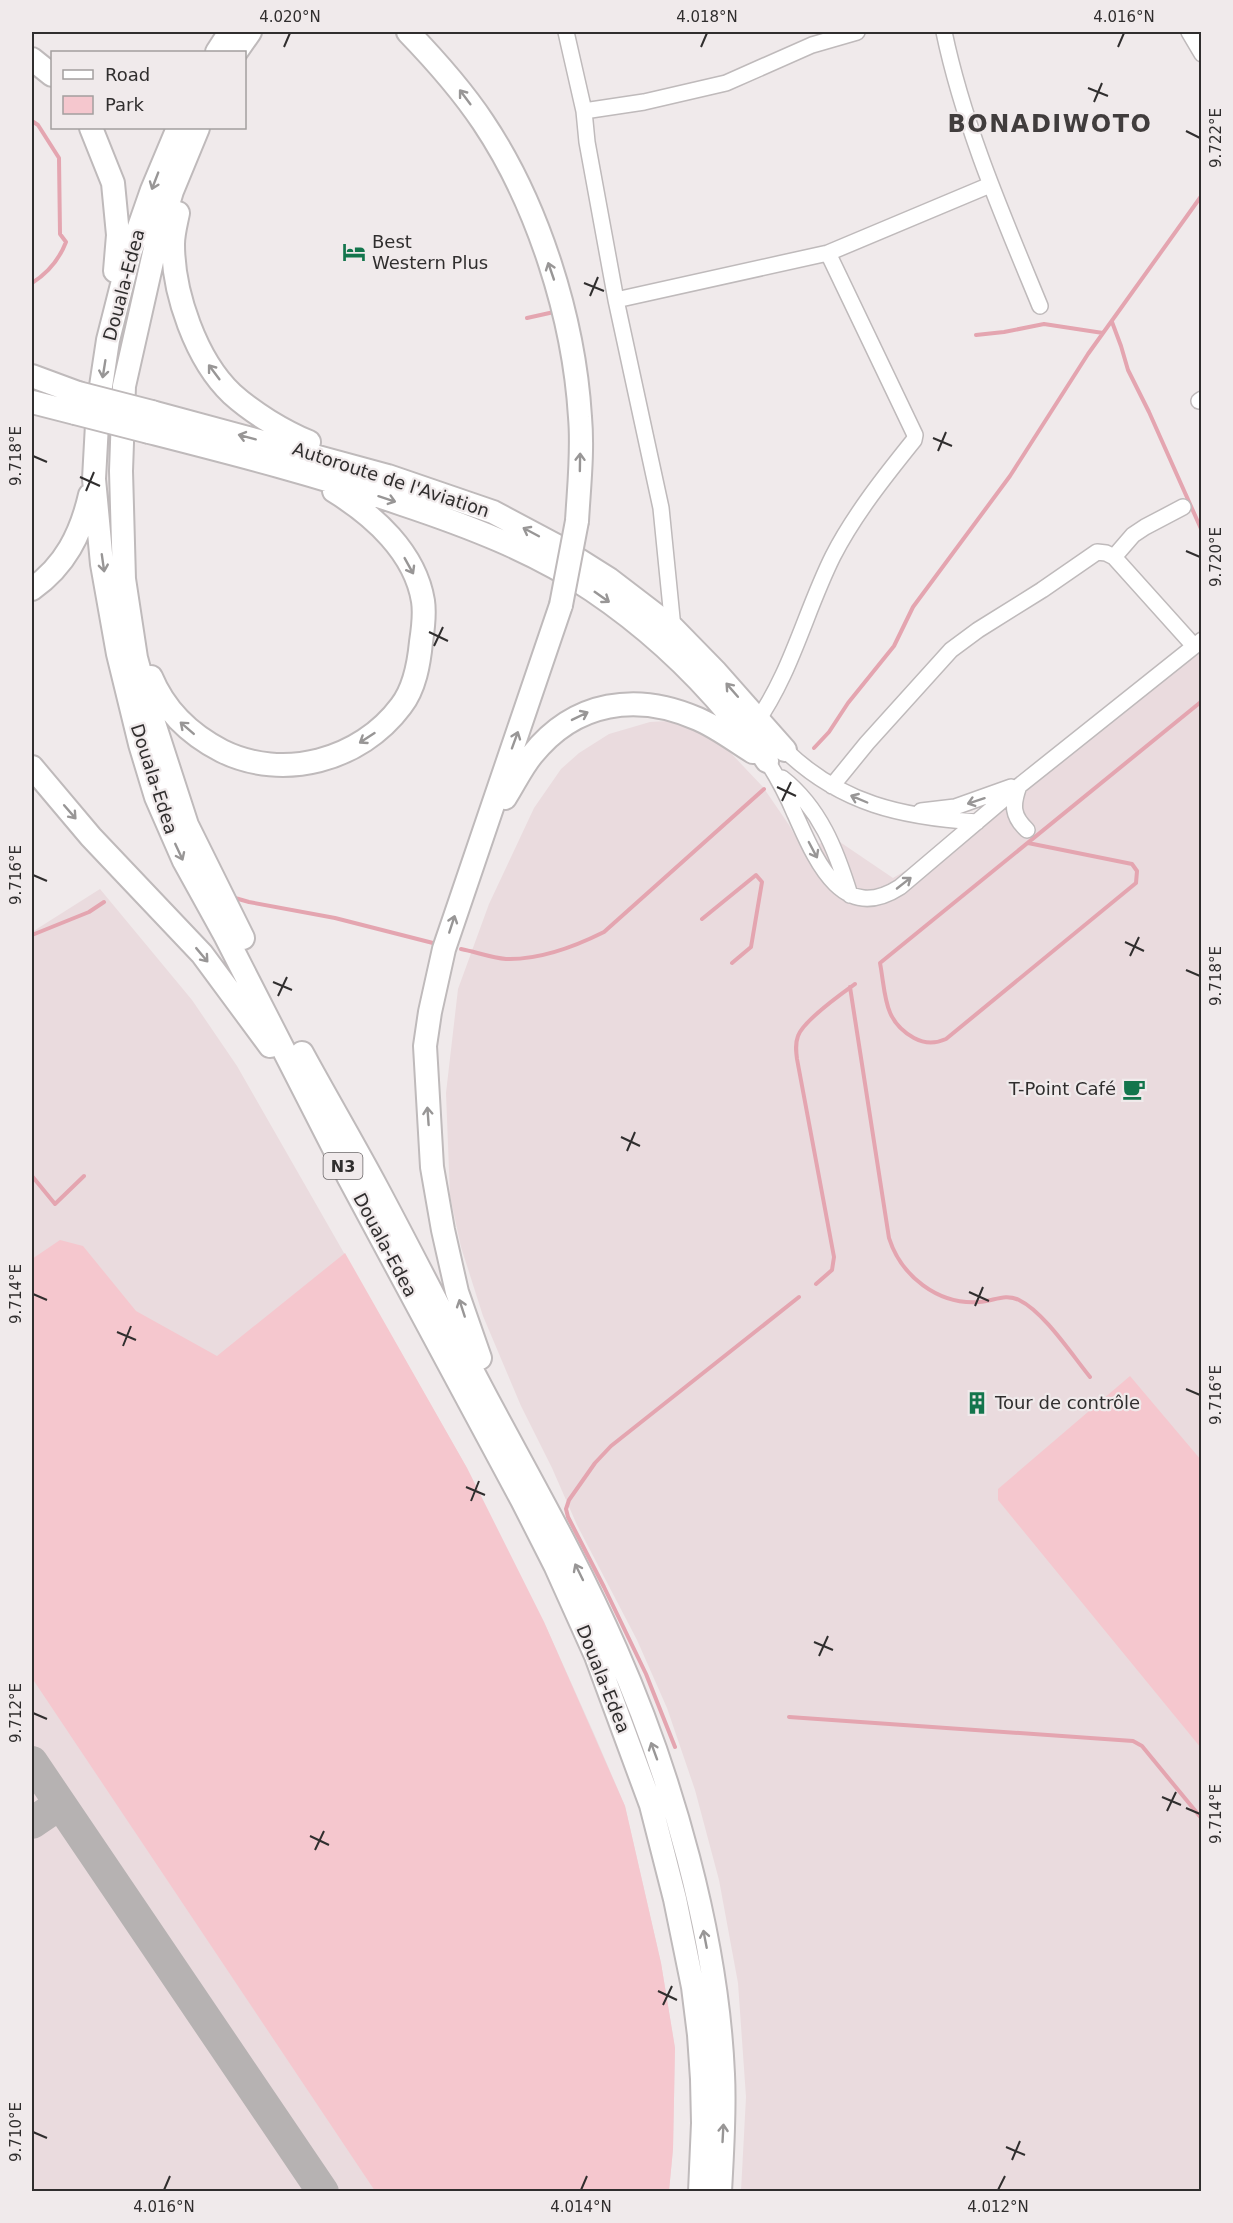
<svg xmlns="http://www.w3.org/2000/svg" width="1233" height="2223" viewBox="0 0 1233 2223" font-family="'DejaVu Sans',sans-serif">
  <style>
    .built { fill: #eadbde }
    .green { fill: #f5c7ce }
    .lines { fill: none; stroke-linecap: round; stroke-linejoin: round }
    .stream { stroke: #e4a5b0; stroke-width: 4 }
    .taxiway { stroke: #b6b2b2; stroke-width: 32 }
    .minor-casing { stroke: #bfbabb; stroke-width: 18 }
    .highway-casing { stroke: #bfbabb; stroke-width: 26 }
    .minor { stroke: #fff; stroke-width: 15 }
    .highway { stroke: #fff; stroke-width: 22 }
    .highway-bridge-casing { stroke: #bfbabb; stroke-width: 26; stroke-linecap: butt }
    .highway-bridge { stroke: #fff; stroke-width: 22 }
    .oneway { stroke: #989696 }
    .ticks { fill: none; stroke: #302e2e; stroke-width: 2 }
    .labels { text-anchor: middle; stroke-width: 4.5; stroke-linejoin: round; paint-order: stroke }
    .shield { fill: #f0eaeb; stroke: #6a6667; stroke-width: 1.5 }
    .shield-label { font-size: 16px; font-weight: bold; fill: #302e2e }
    .poi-label { font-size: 18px; fill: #302e2e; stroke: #f0eaeb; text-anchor: start }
    .street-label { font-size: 18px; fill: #302e2e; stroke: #f0eaeb }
    .district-label { font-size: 24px; font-weight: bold; letter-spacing: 1.5px; fill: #413d3d; stroke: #f0eaeb }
    .neatline { fill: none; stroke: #302e2e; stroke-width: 2 }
    .ticks-label { font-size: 15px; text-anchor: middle; fill: #302e2e }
  </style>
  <rect width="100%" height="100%" fill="#f0eaeb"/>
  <path class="built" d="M1201,650V2191H741L746,2097L738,1983L719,1880L695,1790L667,1708L637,1640L577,1525L552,1468L521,1406L483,1316L461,1247L450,1196L446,1093L458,989L489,904L534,808L561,769L579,753L609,734L650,722L668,721L700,732L727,749L763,787L789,825L803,850L834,838L893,878L932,855Z
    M100,889L192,1000L237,1066L467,1468L544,1622L595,1736L625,1806L661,1963L675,2048L673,2149L669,2191H32V932Z"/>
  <path class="green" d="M60,1240L83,1246L136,1311L217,1356L345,1253L467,1468L544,1622L625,1806L661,1963L675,2048L673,2149L669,2191H375L32,1678V1259Z
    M1130,1376L1201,1460V1748L998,1500V1489Z"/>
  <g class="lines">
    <path class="stream" d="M32,121L38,125L59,158L60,234L66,242C59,260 48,273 32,283
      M527,318L554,312
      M1112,322L1121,346L1128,370L1149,412L1202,531
      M976,335L1004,332L1044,324L1103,333
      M814,748L829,732L848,703L894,646L913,607L1010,476L1088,354L1202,195
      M1028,843L1132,864L1137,871L1136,883L946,1039C935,1044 925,1044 914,1038C883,1021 886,995 880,963L1202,701
      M235,898L249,902L335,918L433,943
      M702,919L756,875L762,882L751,947L732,963
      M32,935L89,912L104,902
      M461,949C476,952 492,958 506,959C539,960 576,946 604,932L764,789
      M850,987L889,1238C901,1276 938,1305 979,1302C994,1301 1005,1293 1019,1300C1044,1312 1072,1355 1090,1377
      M32,1176L55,1204L84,1176
      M816,1284L832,1270L834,1257L797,1059C796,1051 795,1044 798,1036C803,1021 841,994 855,984
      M789,1717L1133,1741L1142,1746L1202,1819
      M675,1747L646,1674L604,1587L568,1517L566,1509L569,1500L595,1463L611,1446L799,1297"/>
    <path class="taxiway" d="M32,1762L323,2192
      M32,1823L60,1804"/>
    <g class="minor-casing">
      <path id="minor" d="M566,32L584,111L587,142L616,300L661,508L673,628
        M944,32C964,127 1003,216 1040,306
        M1189,32L1202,54
        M584,111L644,102L726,83L812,45L857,32
        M616,300L828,253L990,185
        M1199,401L1202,399
        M1114,557L1133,535L1145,527L1183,507
        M753,727C791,675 805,612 833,556C854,515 885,476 914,440L915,435L828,253
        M785,750C841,804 902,817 977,822
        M767,761C778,778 787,795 795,814C815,858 841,925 900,887L1019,786L1202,640
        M782,778C820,808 836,850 850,895
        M832,786L867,743L951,650L978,630L1042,590L1097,552L1106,553L1114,557L1194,646
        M1019,786C1012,805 1012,816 1027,830
        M921,811L955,807L1011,787"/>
    </g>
    <g class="highway-casing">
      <path id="highway" d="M408,32C435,60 461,89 483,122C538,204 574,318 580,417C583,451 579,486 577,521
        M217,52L230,32
        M236,52L250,32
        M32,59L52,75
        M91,128L113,183L118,235L115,271
        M178,128L152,190L130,253L108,340L98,406L94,479L102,564L118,654L140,744L156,797L184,861L226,937L349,1178L522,1500L555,1565L596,1656L651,1805L675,1899L693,1987L699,2035L702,2079L703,2123L700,2192
        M198,128L172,191L156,244L124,386L121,471L124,579L136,658L152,717L187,825L243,938
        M178,213C176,223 173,234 173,244C173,293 196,360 232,394C253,413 283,431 309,442
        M32,376L78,393
        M32,402L75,413
        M152,412L388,476L493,512L555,545L609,579L673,628L716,672L785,750
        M149,432C235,454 318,475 402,504C468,526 534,551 592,590C644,625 690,667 730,715C743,730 756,744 767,761
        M32,589C65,566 81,534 90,495
        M151,677C165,711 189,734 222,751C283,781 360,761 401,706C415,688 419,663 421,642C423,629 425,614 423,601C415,552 373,515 334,491
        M32,767L91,837L202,954L270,1046
        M505,798C514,784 522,767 532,755C575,701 637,692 698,719C717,727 735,741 753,752
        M302,1053C327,1099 353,1143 377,1188C416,1261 453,1335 492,1408C535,1488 580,1567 616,1650C672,1777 717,1936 723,2074C725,2113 722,2152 720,2192
        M480,1358L457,1292L443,1230L432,1167L425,1046L430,1012L444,949L561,605"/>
    </g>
    <use href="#minor" class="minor"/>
    <use href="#highway" class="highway"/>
    <g class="highway-bridge-casing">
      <path id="highway-bridge" d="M78,393L152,412
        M75,413L149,432
        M561,605L577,521"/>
    </g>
    <use href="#highway-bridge" class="highway-bridge"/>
  </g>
  <defs><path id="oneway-shaft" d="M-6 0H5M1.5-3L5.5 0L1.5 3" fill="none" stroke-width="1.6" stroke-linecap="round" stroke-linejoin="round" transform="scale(1.5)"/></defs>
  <g class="oneway">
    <use href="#oneway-shaft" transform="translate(465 97) rotate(-127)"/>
    <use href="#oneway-shaft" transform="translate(155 181) rotate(111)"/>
    <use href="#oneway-shaft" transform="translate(551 271) rotate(-109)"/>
    <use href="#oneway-shaft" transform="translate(104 369) rotate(99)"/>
    <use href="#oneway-shaft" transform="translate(214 372) rotate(-127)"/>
    <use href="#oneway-shaft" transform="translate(247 437) rotate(-165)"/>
    <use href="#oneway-shaft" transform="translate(580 462) rotate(-89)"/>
    <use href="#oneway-shaft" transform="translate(387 499) rotate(18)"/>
    <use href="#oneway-shaft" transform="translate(531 532) rotate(-152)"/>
    <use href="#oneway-shaft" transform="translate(103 563) rotate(82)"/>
    <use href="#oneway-shaft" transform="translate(409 566) rotate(61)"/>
    <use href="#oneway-shaft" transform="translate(602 597) rotate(35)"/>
    <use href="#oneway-shaft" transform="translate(732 690) rotate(-131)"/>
    <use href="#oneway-shaft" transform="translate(580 716) rotate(-26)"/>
    <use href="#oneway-shaft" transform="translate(187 728) rotate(-139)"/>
    <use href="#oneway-shaft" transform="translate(367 738) rotate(147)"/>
    <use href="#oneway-shaft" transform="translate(515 740) rotate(-70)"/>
    <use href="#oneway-shaft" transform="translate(859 799) rotate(-157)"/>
    <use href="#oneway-shaft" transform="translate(976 801) rotate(162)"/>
    <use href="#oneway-shaft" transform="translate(70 812) rotate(49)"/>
    <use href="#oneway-shaft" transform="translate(813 850) rotate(62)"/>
    <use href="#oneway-shaft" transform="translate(179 852) rotate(65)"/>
    <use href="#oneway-shaft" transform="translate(904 883) rotate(-38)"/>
    <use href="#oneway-shaft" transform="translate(452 924) rotate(-72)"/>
    <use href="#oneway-shaft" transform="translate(202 955) rotate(50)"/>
    <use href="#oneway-shaft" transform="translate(428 1116) rotate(-94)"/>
    <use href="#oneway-shaft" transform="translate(462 1308) rotate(-108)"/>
    <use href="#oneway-shaft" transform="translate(579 1572) rotate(-116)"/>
    <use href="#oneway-shaft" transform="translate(654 1751) rotate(-110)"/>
    <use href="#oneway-shaft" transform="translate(705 1939) rotate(-101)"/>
    <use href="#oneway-shaft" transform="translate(723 2133) rotate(-87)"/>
  </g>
  <path class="ticks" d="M284,47L290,33M701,47L707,33M1118,47L1124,33M1088,88L1108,96M1094,102L1102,83M1186,131L1200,138M584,283L604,291M590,296L598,277M933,438L952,446M938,451L946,432M33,456L47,462M80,477L100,486M86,491L94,472M1186,551L1200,557M429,632L448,641M434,646L443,627M777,787L796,796M782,801L791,782M33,875L47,881M1125,942L1144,951M1130,956L1139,937M1186,970L1200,976M273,982L292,990M278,996L287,977M621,1137L640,1146M627,1151L635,1132M969,1292L989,1301M33,1294L47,1300M975,1306L983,1287M117,1332L136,1340M123,1346L131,1326M1186,1389L1200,1395M466,1487L485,1495M471,1501L479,1481M814,1642L833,1650M819,1656L828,1636M33,1713L47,1719M1162,1797L1181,1805M1186,1808L1200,1814M1167,1811L1176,1792M310,1836L329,1845M315,1850L324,1831M658,1991L677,2000M663,2005L672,1986M33,2132L47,2138M1006,2147L1025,2155M1012,2160L1020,2141M164,2190L170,2176M581,2190L587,2176M998,2190L1005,2176"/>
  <defs>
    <g id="hotel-bare" transform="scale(1.8)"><path d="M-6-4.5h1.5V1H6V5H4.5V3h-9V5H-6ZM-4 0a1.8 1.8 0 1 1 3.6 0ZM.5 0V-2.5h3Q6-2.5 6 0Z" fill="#13754c" stroke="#f0eaeb" stroke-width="2.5" paint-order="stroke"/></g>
    <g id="cafe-bare" transform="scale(1.8)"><path d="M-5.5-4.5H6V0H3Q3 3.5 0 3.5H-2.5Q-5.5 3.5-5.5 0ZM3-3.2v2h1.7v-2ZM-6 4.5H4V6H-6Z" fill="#13754c" stroke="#f0eaeb" stroke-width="2.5" paint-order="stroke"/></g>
    <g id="building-bare" transform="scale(1.8)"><path d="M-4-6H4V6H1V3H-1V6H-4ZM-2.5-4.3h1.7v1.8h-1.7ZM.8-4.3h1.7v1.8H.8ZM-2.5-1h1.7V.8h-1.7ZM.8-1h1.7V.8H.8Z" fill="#13754c" stroke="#f0eaeb" stroke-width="2.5" paint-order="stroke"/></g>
  </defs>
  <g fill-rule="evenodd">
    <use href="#hotel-bare" x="354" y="252"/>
    <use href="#cafe-bare" x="1134" y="1089"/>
    <use href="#building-bare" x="977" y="1403"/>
  </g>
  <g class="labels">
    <rect class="shield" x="323.5" y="1153" width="39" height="26" rx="4.5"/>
    <g class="shield-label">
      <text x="343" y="1172">N3</text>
    </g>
    <g class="poi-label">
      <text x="372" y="248">Best<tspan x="372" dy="21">Western Plus</tspan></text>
      <text x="1116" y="1095" text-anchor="end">T-Point Café</text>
      <text x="995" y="1409">Tour de contrôle</text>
    </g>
    <g class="street-label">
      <text transform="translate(124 285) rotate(-75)" y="6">Douala-Edea</text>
      <text transform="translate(391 480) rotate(18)" y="6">Autoroute de l'Aviation</text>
      <text transform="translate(154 779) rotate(72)" y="6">Douala-Edea</text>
      <text transform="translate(385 1245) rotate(62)" y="6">Douala-Edea</text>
      <text transform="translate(603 1679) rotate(68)" y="6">Douala-Edea</text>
    </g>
    <g class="district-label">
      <text x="1050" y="132">BONADIWOTO</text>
    </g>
  </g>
  <rect width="1233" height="2223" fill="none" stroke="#f0eaeb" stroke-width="66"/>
  <rect x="51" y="51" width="195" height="78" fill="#f0eaeb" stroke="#a39f9f" stroke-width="1.5"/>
  <rect x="63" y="70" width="30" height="9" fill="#ffffff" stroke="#a39f9f" stroke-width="1.5"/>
  <text x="105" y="81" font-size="18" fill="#302e2e">Road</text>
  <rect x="63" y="96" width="30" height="18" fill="#f5c7ce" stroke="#a39f9f" stroke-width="1.5"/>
  <text x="105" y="111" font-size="18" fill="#302e2e">Park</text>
  <rect x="33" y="33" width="1167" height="2157" class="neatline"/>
  <g class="ticks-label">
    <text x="290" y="22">4.020°N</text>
    <text x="707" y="22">4.018°N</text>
    <text x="1124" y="22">4.016°N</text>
    <text transform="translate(1216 138) rotate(-90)" y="5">9.722°E</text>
    <text transform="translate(16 456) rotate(-90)" y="5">9.718°E</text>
    <text transform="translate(1216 557) rotate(-90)" y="5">9.720°E</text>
    <text transform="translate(16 875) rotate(-90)" y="5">9.716°E</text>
    <text transform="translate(1216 976) rotate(-90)" y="5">9.718°E</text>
    <text transform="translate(16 1294) rotate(-90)" y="5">9.714°E</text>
    <text transform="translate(1216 1395) rotate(-90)" y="5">9.716°E</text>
    <text transform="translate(16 1713) rotate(-90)" y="5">9.712°E</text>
    <text transform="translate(1216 1814) rotate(-90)" y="5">9.714°E</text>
    <text transform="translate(16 2132) rotate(-90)" y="5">9.710°E</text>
    <text x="164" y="2212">4.016°N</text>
    <text x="581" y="2212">4.014°N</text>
    <text x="998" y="2212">4.012°N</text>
  </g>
</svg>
